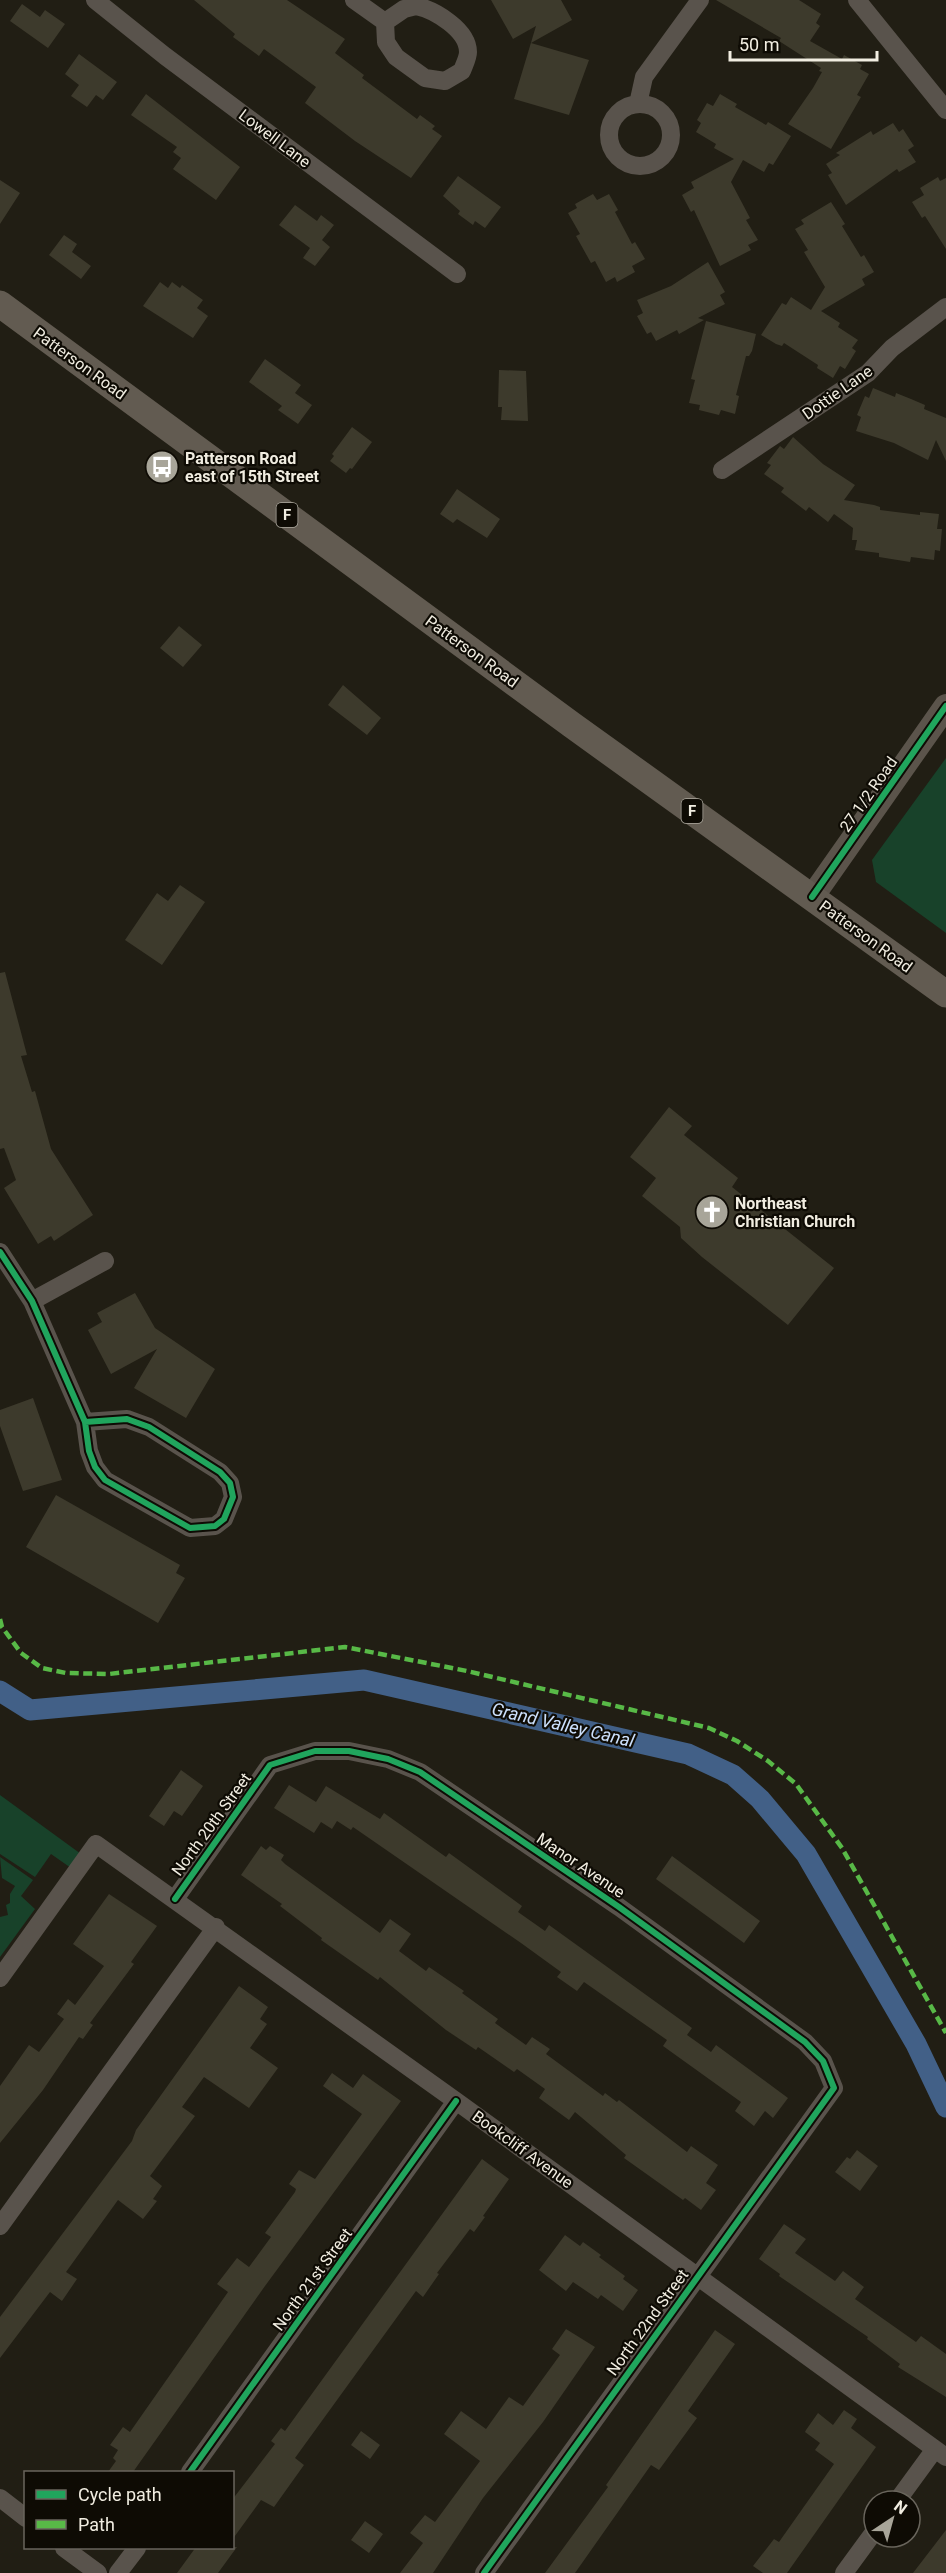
<svg xmlns="http://www.w3.org/2000/svg" width="946" height="2573" viewBox="0 0 946 2573" font-family="Roboto,sans-serif">
  <style>
    .green { fill: #18422a }
    .lines { fill: none; stroke-linecap: round; stroke-linejoin: round }
    .canal { stroke: #426087; stroke-width: 21 }
    .building { fill: #3d3a2c }
    .street { stroke: #59534c; stroke-width: 18 }
    .secondary { stroke: #5b544b; stroke-width: 24 }
    .primary { stroke: #625b51; stroke-width: 27 }
    .quiet { stroke: #58b947; stroke-width: 4.5; stroke-dasharray: 9 4.5; stroke-linecap: butt }
    .cycleway-casing { stroke: #0e0b04; stroke-width: 10 }
    .cycleway { stroke: #20a55d; stroke-width: 6 }
    .labels { text-anchor: middle; stroke-width: 4.5; stroke-linejoin: round; paint-order: stroke }
    .shield { fill: #0e0b04; stroke: #ada99f; stroke-width: 1.5 }
    .shield-label { font-size: 15px; font-weight: bold; fill: #f1ede1 }
    .street-label { font-size: 16px; fill: #f1ede1; stroke: #0e0b04 }
    .poi-label { font-size: 16px; font-weight: bold; fill: #f1ede1; stroke: #0e0b04; text-anchor: start }
    .water-label { font-size: 18px; font-style: italic; fill: #cce0fc; stroke: #0e0b04 }
  </style>
  <rect width="100%" height="100%" fill="#211e14"/>
  <path class="green" d="M946,758V933L876,882L872,860Z
    M0,1795L81,1854L71,1868L51,1854L35,1877L0,1854Z
    M0,1857L33,1880L21,1896L35,1909L0,1957V1917L8,1915L6,1905L10,1903V1894L15,1886L2,1878Z"/>
  <g class="lines">
    <path class="canal" d="M0,1691L30,1710L364,1680L688,1754L733,1775L760,1799L806,1854L916,2044L946,2107"/>
  </g>
  <path class="building" d="M194,0H287L345,39L335,53L364,75L362,78L417,119L420,115L435,126L432,129L442,136L411,178L355,141L305,103L316,87L264,49L259,56L233,37L235,34Z
    M491,0H561L572,20L531,43L589,60L569,115L514,99L536,26L513,39Z
    M716,0H799L821,14L816,23L820,26L810,41L842,59L844,55L862,65L860,69L869,74L857,95L861,97L831,149L788,124L813,88L822,72L819,71L821,68L779,41L781,38Z
    M22,4L40,17L45,10L65,24L48,48L10,21Z
    M79,54L117,82L103,100L96,95L87,107L71,96L79,85L65,74Z
    M146,94L240,167L216,200L173,169L181,158L173,152L177,147L131,115Z
    M720,94L737,104L735,107L766,125L768,122L791,136L773,165L769,163L764,172L743,160L731,182L750,218L746,220L758,240L748,245L751,250L720,266L694,210L691,212L682,195L694,188L691,182L734,159L714,148L716,144L696,132L701,123L697,120L707,103L713,106Z
    M893,123L899,132L903,129L914,146L908,150L916,162L899,172L897,169L846,205L828,175L832,173L826,164L840,155L836,153L871,131L873,135Z
    M458,176L501,207L485,228L475,221L473,225L458,214L460,211L443,196Z
    M938,177L940,181L946,178V249L925,216L922,218L912,202L924,195L920,188Z
    M0,180L20,193L0,224Z
    M593,194L597,200L609,194L618,210L615,212L632,244L635,242L645,259L632,266L635,272L617,282L615,277L606,282L595,261L591,263L576,236L580,234L568,213L577,208L575,204Z
    M831,202L845,224L842,226L861,257L864,255L874,272L862,279L865,285L821,311L840,323L838,327L858,340L852,348L856,351L845,369L840,366L833,378L817,368L818,365L784,343L782,346L776,344L761,335L782,303L786,305L791,297L811,310L825,287L804,252L808,250L795,229L804,224L801,220Z
    M295,205L317,221L321,215L334,225L322,240L330,247L315,266L303,258L310,248L279,225Z
    M64,235L77,244L72,252L91,266L81,279L49,255Z
    M708,262L725,292L720,295L725,304L698,318L704,320L679,334L677,330L656,341L651,332L647,334L637,316L643,313L637,300L671,286Z
    M160,282L168,288L172,282L180,288L182,285L203,300L197,308L208,316L193,338L143,306Z
    M706,321L756,334L752,351L749,356H746L736,395L739,396L735,414L721,410L719,415L699,410L700,405L689,403L695,380L691,379Z
    M265,359L301,385L295,393L312,405L298,424L278,410L282,406L249,382Z
    M499,370L526,371L528,421L501,420L502,407H498Z
    M873,388L895,397L896,393L911,399L925,405L924,409L946,418V461L936,440L928,460L894,443L856,431L861,417L857,415L865,396L869,398Z
    M352,427L372,442L352,469L350,468L346,473L330,461L334,456L332,454Z
    M793,437L823,464L855,485L844,500L874,505L880,507V510L920,515V512L939,514L937,529H942L940,551L935,550L934,560L911,557L910,562L879,557V553L855,550L857,540H852L853,528L834,514L828,522L809,507L806,511L781,492L784,488L764,474L771,465L767,463L780,446L784,449Z
    M457,489L500,519L487,538L457,519L453,523L440,514Z
    M179,626L202,645L183,667L160,648Z
    M343,685L381,718L367,735L328,705Z
    M180,885L205,902L162,965L125,940L157,893L168,901Z
    M5,972L27,1055L21,1056L32,1092L35,1091L51,1149L93,1215L54,1241L51,1236L38,1244L4,1188L16,1180L4,1148L0,1149V973Z
    M669,1107L692,1126L684,1135L738,1178L732,1187L834,1268L788,1325L702,1257L681,1238L680,1227L642,1196L656,1178L630,1157Z
    M135,1293L155,1328L215,1369L186,1418L134,1388L157,1349L111,1374L88,1330L102,1322L97,1313Z
    M33,1398L62,1480L23,1491L0,1426V1410Z
    M56,1495L180,1565L176,1573L185,1578L158,1623L26,1547Z
    M181,1770L203,1786L182,1816L174,1811L164,1826L149,1816Z
    M289,1785L316,1802L326,1786L380,1819L384,1813L446,1857L449,1853L522,1906L518,1912L545,1931L549,1925L692,2028L687,2035L711,2052L716,2045L788,2098L773,2118L765,2111L754,2126L735,2111L741,2102L663,2046L667,2040L584,1982L577,1991L557,1977L561,1972L521,1943L353,1827L351,1830L337,1821L332,1829L321,1822L314,1833L274,1808Z
    M261,1846L266,1850L270,1846L284,1855L281,1860L285,1864L380,1933L390,1919L411,1934L399,1951L426,1971L429,1967L464,1991L462,1993L498,2019L495,2023L526,2045L532,2037L550,2049L546,2054L603,2096L605,2093L617,2102L619,2100L687,2152L691,2146L718,2165L706,2183L716,2190L701,2210L685,2198L683,2200L624,2158L626,2155L575,2112L569,2120L539,2098L545,2089L517,2069L514,2072L478,2047L476,2050L446,2030L380,1977L378,1980L321,1940L322,1938L280,1906L282,1904L241,1875Z
    M672,1856L760,1921L744,1943L656,1879Z
    M109,1894L157,1926L131,1962L134,1964L90,2023L93,2025L83,2039L79,2037L43,2090L0,2143V2086L29,2045L39,2052L64,2019L57,2014L68,1999L75,2005L104,1966L73,1944Z
    M239,1986L268,2007L260,2019L267,2024L250,2048L278,2068L249,2108L204,2077L182,2107L195,2116L150,2176L162,2186L153,2199L157,2201L143,2219L118,2200L66,2272L77,2279L62,2301L50,2292L0,2358V2317L132,2141L136,2130Z
    M332,2073L353,2088L363,2074L401,2101L265,2286L133,2472H108L116,2461L113,2458L118,2450L110,2445L123,2427L130,2432L228,2292L217,2284L237,2258L249,2267L271,2237L265,2233L295,2192L296,2189L289,2184L299,2170L315,2179L362,2114L323,2086Z
    M857,2150L878,2166L860,2191L835,2172L847,2157L850,2159Z
    M482,2159L509,2179L483,2216L485,2217L474,2232L470,2229L437,2273L439,2274L423,2297L416,2291L295,2458L304,2465L274,2507L261,2500L232,2540V2500L275,2444L271,2441L281,2428L285,2431Z
    M784,2224L806,2239L795,2253L835,2281L843,2271L864,2287L855,2299L916,2342L921,2336L946,2354V2397L898,2367L900,2364L867,2339L868,2337L779,2276L780,2274L759,2259Z
    M565,2235L580,2246L583,2242L601,2255L599,2257L625,2276L623,2279L638,2290L623,2311L601,2295L598,2299L573,2282L566,2291L539,2270Z
    M566,2329L595,2347L543,2422L483,2498L433,2573H400L423,2543L410,2533L425,2515L435,2522L480,2461L444,2434L461,2411L486,2429L509,2397L523,2406L560,2355L552,2349Z
    M715,2330L735,2344L688,2411L697,2418L659,2470L651,2465L575,2573H545L608,2487L606,2485Z
    M844,2410L857,2419L851,2428L876,2447L787,2573H763L753,2566L774,2539L779,2542L834,2464L815,2450L820,2443L805,2432L806,2430L818,2413L833,2425Z
    M361,2431L380,2445L370,2459L351,2445Z
    M365,2521L383,2534L369,2553L351,2540Z
    M946,2530V2573H913Z
    M196,2547H237L218,2573H177Z"/>
  <g class="lines">
    <path class="street" d="M95,0L165,56L457,274
      M354,0L385,22
      M857,0L946,110
      M416,6C435,10 468,30 468,52C468,58 464,65 462,71L445,81L425,78L396,57L386,42L385,22L404,9Z
      M638,104L644,77L700,0
      M609 135a31 31 0 1 1 62 0a31 31 0 1 1-62 0Z
      M722,470L868,373L892,348L946,307
      M0,1252L32,1301L85,1422L89,1451L95,1467L105,1480L190,1528L215,1526L224,1519L233,1497L230,1483L220,1472L149,1427L127,1419L85,1422
      M32,1301L105,1261
      M175,1899L270,1765L315,1751H349L388,1759L420,1772L619,1907L805,2042L823,2061L834,2088L484,2573
      M0,1978L96,1844L456,2101L946,2457
      M0,2226L216,1927
      M190,2472L456,2101
      M0,2498L26,2518
      M897,2501L935,2449
      M64,2548L98,2573
      M118,2573L137,2548
      M844,2573L874,2532"/>
    <path class="secondary" d="M812,897L946,706"/>
    <path class="primary" d="M0,304L572,725L946,994"/>
    <path class="quiet" d="M0,1619L2,1627L21,1653L42,1668L66,1673L109,1674L345,1647L467,1671L709,1728L737,1741L768,1761L796,1784L842,1848L946,2033"/>
    <g class="cycleway-casing">
      <path id="cycleway" d="M812,897L946,706
        M0,1252L32,1301L85,1422L89,1451L95,1467L105,1480L190,1528L215,1526L224,1519L233,1497L230,1483L220,1472L149,1427L127,1419L85,1422
        M175,1899L270,1765L315,1751H349L388,1759L420,1772L619,1907L805,2042L823,2061L834,2088L484,2573
        M190,2472L456,2101"/>
    </g>
    <use href="#cycleway" class="cycleway"/>
  </g>
  <defs>
    <g id="bus-disc" transform="scale(1.725)"><circle r="9.5" fill="#a8a599" stroke="#0e0b04"/><path d="M-5-6H5V4H4V6H2V4H-2V6H-4V4H-5ZM-3.5-4V0h7V-4ZM-3.5 1.2v1.5H-2V1.2ZM2 1.2v1.5H3.5V1.2Z" fill="#fff"/></g>
    <g id="church-disc" transform="scale(1.725)"><circle r="9.5" fill="#a8a599" stroke="#0e0b04"/><path d="M-1.2-6h2.4v3.5h3.3v2.4h-3.3V6h-2.4V-.1h-3.3v-2.4h3.3Z" fill="#fff"/></g>
  </defs>
  <g fill-rule="evenodd">
    <use href="#bus-disc" x="162" y="467"/>
    <use href="#church-disc" x="712" y="1212"/>
  </g>
  <g class="labels">
    <g class="shield">
      <rect x="276.5" y="503" width="21" height="24" rx="4.5"/>
      <rect x="681.5" y="799" width="21" height="24" rx="4.5"/>
    </g>
    <g class="shield-label">
      <text x="287" y="520">F</text>
      <text x="692" y="816">F</text>
    </g>
    <g class="street-label">
      <text transform="translate(275 138) rotate(37)" y="6">Lowell Lane</text>
      <text transform="translate(80 363) rotate(36)" y="6">Patterson Road</text>
      <text transform="translate(837 392) rotate(-35)" y="6">Dottie Lane</text>
      <text transform="translate(472 651) rotate(36)" y="6">Patterson Road</text>
      <text transform="translate(868 794) rotate(-55)" y="6">27 1/2 Road</text>
      <text transform="translate(866 936) rotate(36)" y="6">Patterson Road</text>
      <text transform="translate(211 1824) rotate(-54)" y="6">North 20th Street</text>
      <text transform="translate(581 1865) rotate(34)" y="6">Manor Avenue</text>
      <text transform="translate(523 2149) rotate(36)" y="6">Bookcliff Avenue</text>
      <text transform="translate(312 2279) rotate(-54)" y="6">North 21st Street</text>
      <text transform="translate(647 2322) rotate(-54)" y="6">North 22nd Street</text>
    </g>
    <g class="poi-label">
      <text x="185" y="464">Patterson Road<tspan x="185" dy="18">east of 15th Street</tspan></text>
      <text x="735" y="1209">Northeast<tspan x="735" dy="18">Christian Church</tspan></text>
    </g>
    <g class="water-label">
      <text transform="translate(563 1725) rotate(13)" y="6">Grand Valley Canal</text>
    </g>
  </g>
  <rect x="24" y="2471" width="210" height="78" fill="#0e0b04" stroke="#69655c" stroke-width="1.5"/>
  <rect x="36" y="2490" width="30" height="9" fill="#20a55d" stroke="#69655c" stroke-width="1.5"/>
  <text x="78" y="2501" font-size="18" fill="#f1ede1">Cycle path</text>
  <rect x="36" y="2520" width="30" height="9" fill="#58b947" stroke="#69655c" stroke-width="1.5"/>
  <text x="78" y="2531" font-size="18" fill="#f1ede1">Path</text>
  <g transform="translate(892 2519) rotate(36)"><circle r="28" fill="#0e0b04" stroke="#69655c" stroke-width="1.5"/>
  <path d="M0-4.5L10 22L0 15L-10 22Z" fill="#a8a599"/>
  <text y="-9" font-size="16" font-weight="bold" text-anchor="middle" fill="#f1ede1">N</text>
  </g>
  <path d="M730 51v9h147v-9" fill="none" stroke="#f1ede1" stroke-width="3"/>
  <text x="739" y="51" font-size="18" fill="#f1ede1" stroke="#0e0b04" stroke-width="4.5" paint-order="stroke">50 m</text>
</svg>
